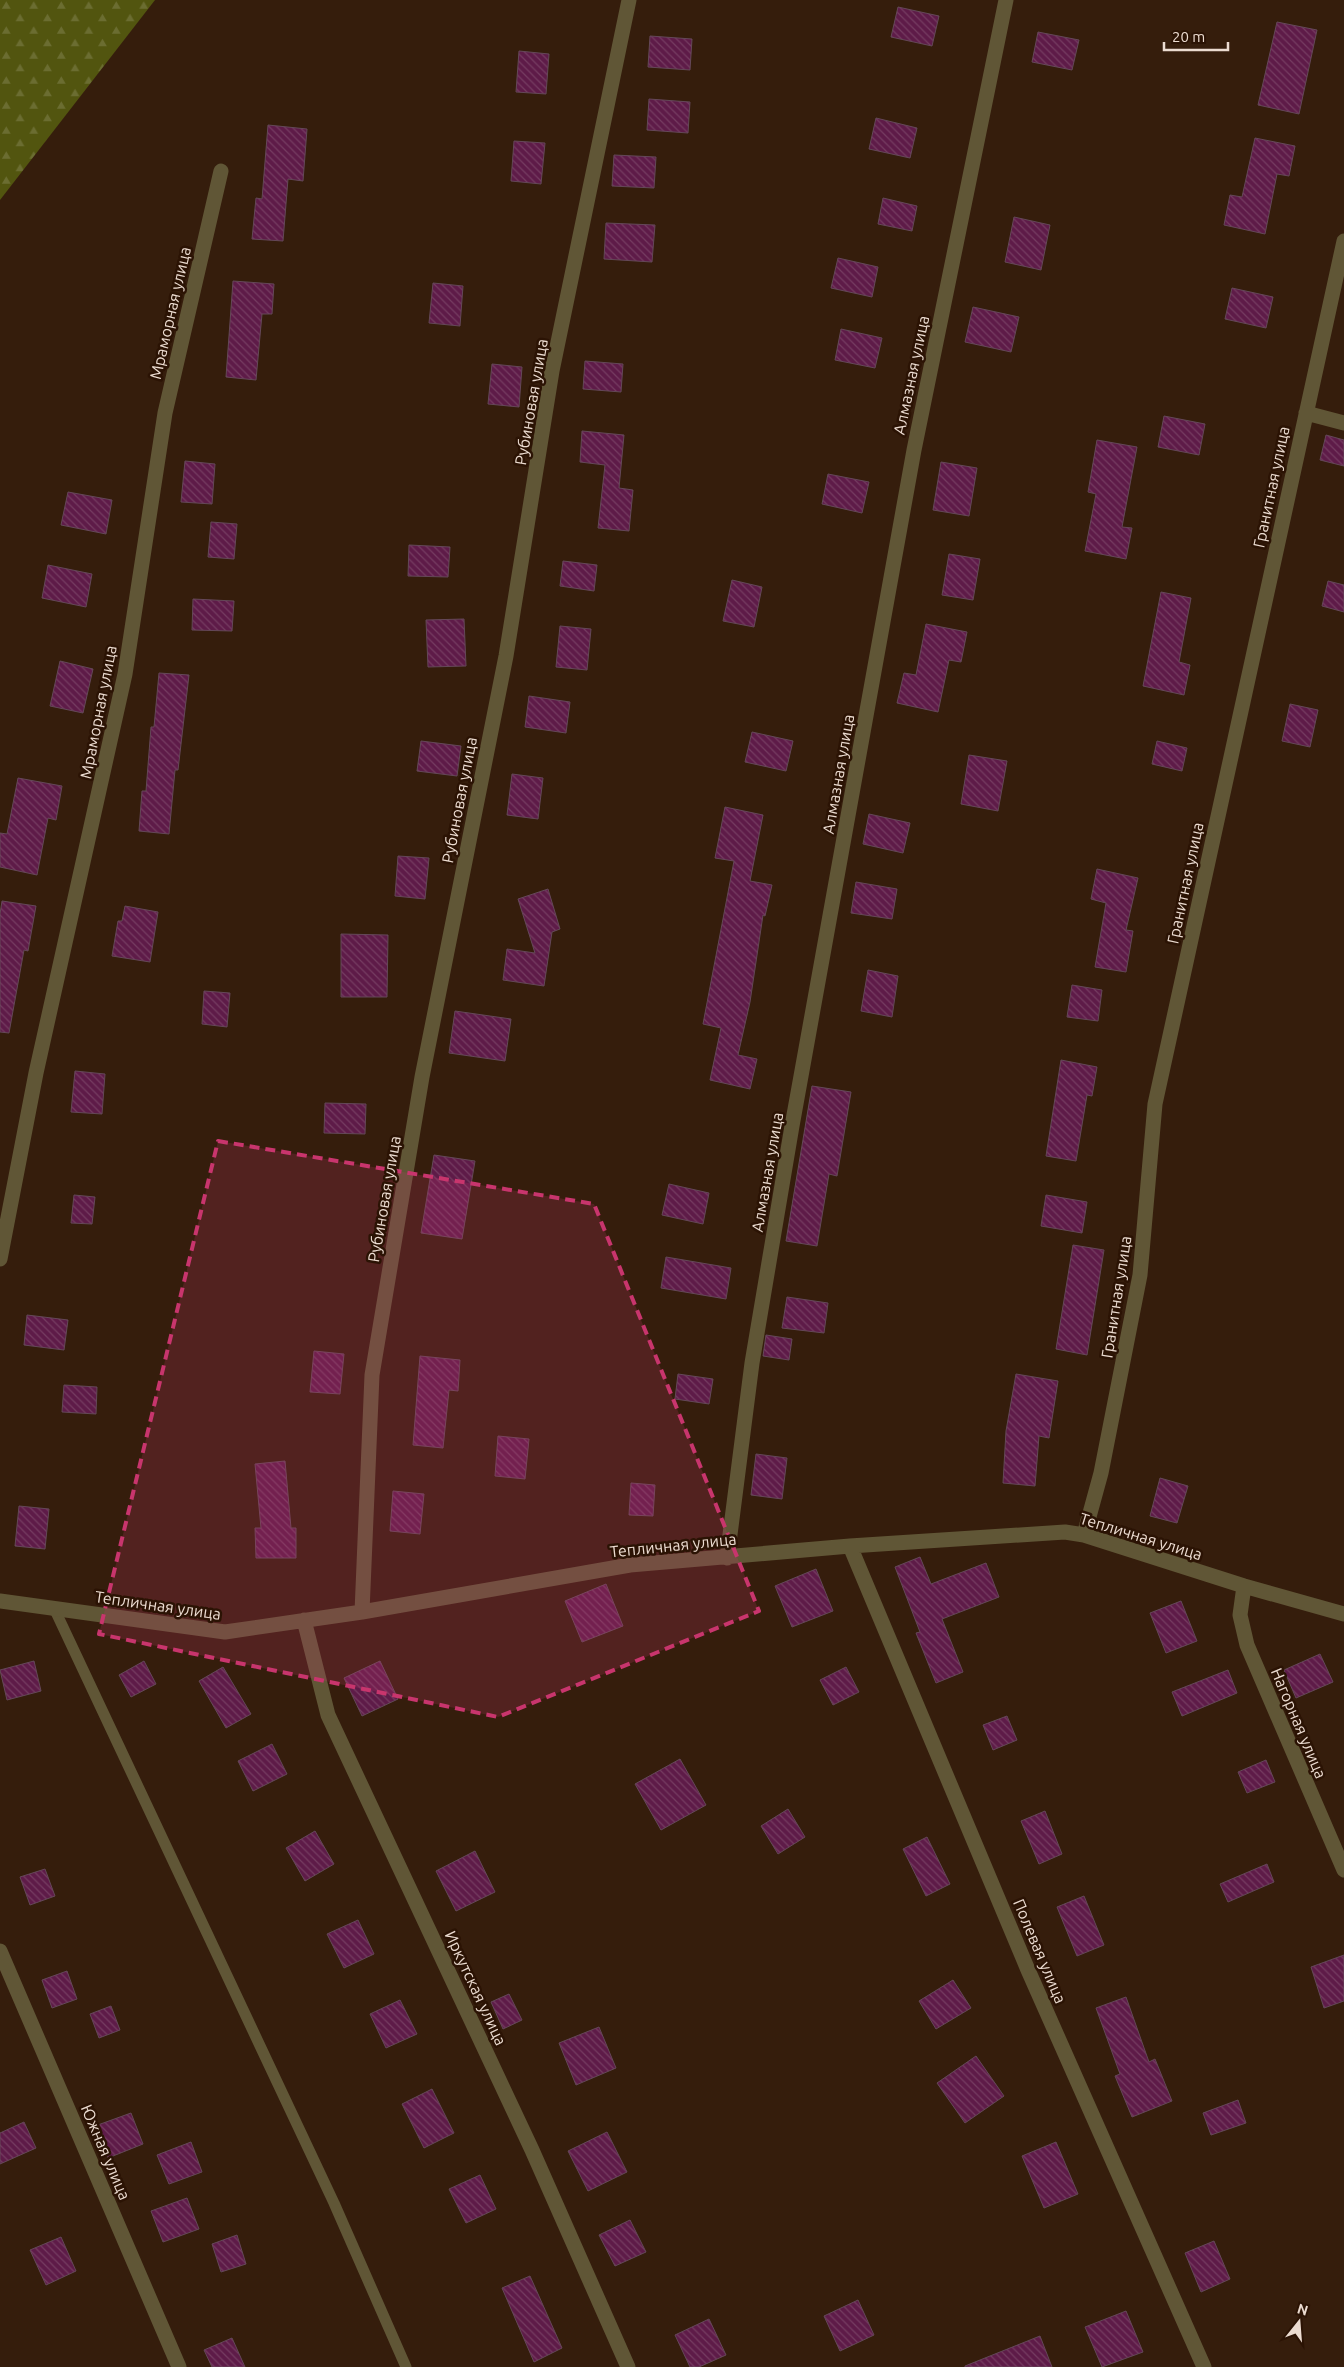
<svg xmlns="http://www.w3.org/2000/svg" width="1344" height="2367" viewBox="0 0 1344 2367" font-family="Ubuntu,sans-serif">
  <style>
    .forest { fill: url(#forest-firs) }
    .building { fill: url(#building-back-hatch); stroke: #644858 }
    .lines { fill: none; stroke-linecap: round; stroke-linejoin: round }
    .lane { stroke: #605636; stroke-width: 11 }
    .street { stroke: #605636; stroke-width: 15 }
    .marked { fill: #c8356d; fill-opacity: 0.2; stroke: #c8356d; stroke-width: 4; stroke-dasharray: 10 6; stroke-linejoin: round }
    .labels { text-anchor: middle; stroke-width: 5; stroke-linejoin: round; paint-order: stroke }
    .street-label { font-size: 16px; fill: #ecdcd1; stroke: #2b1304 }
  </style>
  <defs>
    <pattern id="forest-firs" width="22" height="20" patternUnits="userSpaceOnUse" patternTransform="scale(1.25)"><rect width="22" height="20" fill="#52550f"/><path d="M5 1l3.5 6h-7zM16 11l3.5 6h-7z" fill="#6b6d31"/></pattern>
    <pattern id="building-back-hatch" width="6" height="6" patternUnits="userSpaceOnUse" patternTransform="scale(1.25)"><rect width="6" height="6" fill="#5e1b48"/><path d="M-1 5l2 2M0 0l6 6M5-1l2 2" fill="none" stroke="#753c61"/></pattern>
  </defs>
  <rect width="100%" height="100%" fill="#351d0c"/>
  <path class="forest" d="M0,0H155L0,200Z"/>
  <path class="building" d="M898,7L939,16L932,46L891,37Z
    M1277,22L1317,30L1299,114L1258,105Z
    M1038,32L1079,40L1072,70L1032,62Z
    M650,36L692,39L690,70L648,67Z
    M519,51L549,54L546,94L516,92Z
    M649,99L690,102L688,133L647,130Z
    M876,118L917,128L910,158L869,149Z
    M268,125L307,129L303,181L288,179L283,241L252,239L256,198L262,199Z
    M1255,138L1295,146L1289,176L1277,174L1265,234L1224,225L1230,195L1242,197Z
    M514,141L545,143L541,184L511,181Z
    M614,155L656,157L654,188L612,186Z
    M883,198L917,206L912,231L878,224Z
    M1014,217L1050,225L1041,270L1005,262Z
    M606,223L655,225L652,262L604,259Z
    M838,258L878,267L872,297L831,288Z
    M233,281L274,284L272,314H262L256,380L226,377Z
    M433,283L463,286L460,326L429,323Z
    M1232,288L1273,297L1266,328L1225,319Z
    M973,307L1019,317L1011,352L965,342Z
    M841,329L882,338L875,368L835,360Z
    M585,361L623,364L621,392L583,389Z
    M492,364L522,367L519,407L488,404Z
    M1164,416L1205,424L1199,455L1158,447Z
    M582,431L624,435L619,488L633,490L629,531L598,528L605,465L580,462Z
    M1326,435L1344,440V466L1320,460Z
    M1097,440L1137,447L1122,527L1132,528L1126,559L1085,551L1096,494L1088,492Z
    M185,461L215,464L212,504L181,502Z
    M941,462L977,468L969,516L933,510Z
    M828,474L869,482L862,513L822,504Z
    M68,492L112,500L106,534L61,525Z
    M211,522L237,524L234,559L208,557Z
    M409,545L450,547L448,577L408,576Z
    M949,554L980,559L973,600L942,595Z
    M563,561L597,565L594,591L560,586Z
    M48,565L92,574L86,607L42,598Z
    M732,580L762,587L754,627L723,621Z
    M1328,581L1344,585V612L1322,606Z
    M1161,592L1191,598L1179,662L1190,665L1184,695L1143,686Z
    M193,599L234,601L232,631L192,630Z
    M464,619L466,666L428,667L426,620Z
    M926,624L967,632L961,662L949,660L938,712L897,703L904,673L916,675Z
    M560,626L591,629L587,670L556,667Z
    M60,661L93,669L83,713L50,706Z
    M159,673L189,675L178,770H175L169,834L139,831L142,791H146L151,727H154Z
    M529,696L570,702L566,733L525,727Z
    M1290,704L1318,710L1310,747L1282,741Z
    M752,732L793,741L786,771L745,762Z
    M421,741L461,746L457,776L417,771Z
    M1157,741L1187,748L1182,771L1152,764Z
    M969,755L1007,761L998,811L961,804Z
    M512,774L543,778L538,819L507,815Z
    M18,778L62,786L56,820L48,818L37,875L0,867V833L7,834Z
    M725,807L763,815L750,881L772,885L765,916L763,915L750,1002L738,1055L757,1059L750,1089L710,1080L721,1028L703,1024L734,861L715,858Z
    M869,814L910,823L903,853L863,844Z
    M398,856L429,858L425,899L395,896Z
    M1097,869L1138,878L1126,930L1133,931L1126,972L1095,967L1106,903L1091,899Z
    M856,882L897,889L892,919L851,913Z
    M548,889L560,929L552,932L544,986L503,980L507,949L535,953L518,899Z
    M2,901L36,906L28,951L24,950L9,1033L0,1032V914Z
    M125,906L158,912L150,962L112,956L118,921H122Z
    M341,934L388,935L387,997H341Z
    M868,970L898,976L892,1017L861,1011Z
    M1072,985L1102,990L1098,1021L1067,1017Z
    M204,991L230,993L227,1027L202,1024Z
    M455,1011L511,1019L505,1061L449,1053Z
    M1061,1060L1097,1067L1092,1096L1087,1095L1076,1161L1046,1156Z
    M75,1071L105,1074L102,1114L71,1112Z
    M812,1086L851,1092L837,1176L829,1174L817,1246L786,1241Z
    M325,1103L366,1104L365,1134L324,1133Z
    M434,1155L475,1161L462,1239L421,1233Z
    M669,1184L709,1193L703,1224L662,1215Z
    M74,1195L95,1197L92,1224L71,1223Z
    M1046,1195L1087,1202L1082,1233L1041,1226Z
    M1073,1245L1104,1250L1087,1355L1056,1349Z
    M666,1257L731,1268L726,1299L661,1288Z
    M787,1297L828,1303L824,1333L782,1328Z
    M27,1315L68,1320L64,1350L24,1345Z
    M766,1335L792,1339L789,1360L763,1356Z
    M314,1351L344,1354L340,1394L310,1392Z
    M420,1356L460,1360L458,1391L449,1390L443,1448L413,1445Z
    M678,1374L713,1379L709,1404L675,1399Z
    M1016,1374L1058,1381L1049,1438L1039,1436L1035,1486L1003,1483L1006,1431Z
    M64,1385L97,1387L96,1414L62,1412Z
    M498,1436L529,1439L525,1479L495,1476Z
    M756,1454L787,1458L782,1499L751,1495Z
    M285,1461L291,1528H296V1558H256L255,1528H261L255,1464Z
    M1160,1478L1188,1486L1177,1523L1150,1516Z
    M631,1483L655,1485L653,1516L629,1515Z
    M393,1491L424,1494L420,1534L390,1531Z
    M19,1506L49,1509L45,1549L15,1546Z
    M920,1557L931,1584L986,1563L999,1597L942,1619L963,1672L936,1683L916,1633L920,1632L895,1567Z
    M816,1569L833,1611L792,1627L775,1586Z
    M606,1584L623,1626L582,1642L565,1601Z
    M1181,1601L1197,1641L1166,1653L1150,1613Z
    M1320,1654L1333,1682L1296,1698L1284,1670Z
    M34,1661L41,1691L7,1700L0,1670Z
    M144,1661L156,1684L131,1697L119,1675Z
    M380,1661L398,1699L362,1716L344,1678Z
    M223,1667L251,1714L226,1728L199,1681Z
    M846,1667L859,1692L833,1705L820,1680Z
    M1228,1670L1237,1693L1182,1716L1172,1692Z
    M1007,1716L1017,1740L993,1750L983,1725Z
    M272,1744L287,1774L253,1791L238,1761Z
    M680,1759L706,1805L661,1830L635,1784Z
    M1266,1760L1275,1782L1247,1793L1238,1772Z
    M788,1809L805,1837L778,1854L761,1826Z
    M1045,1811L1062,1854L1039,1864L1021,1821Z
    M315,1831L334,1864L305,1881L286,1848Z
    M927,1837L950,1884L926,1896L903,1849Z
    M475,1851L495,1892L456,1911L436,1871Z
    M1267,1864L1274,1882L1228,1902L1220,1884Z
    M45,1869L55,1896L30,1905L20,1877Z
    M1084,1896L1104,1945L1077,1956L1057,1907Z
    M358,1920L374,1954L344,1968L327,1934Z
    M1344,1955V2001L1324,2008L1311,1967Z
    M67,1971L77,1999L52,2008L42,1980Z
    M953,1980L971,2008L936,2029L919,2001Z
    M509,1994L522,2020L503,2029L491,2002Z
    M1126,1997L1149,2062L1155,2059L1172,2101L1132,2117L1115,2076L1120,2074L1096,2008Z
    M400,2000L417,2034L386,2048L370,2014Z
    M111,2006L120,2030L99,2038L90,2014Z
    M599,2027L616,2068L576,2085L559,2043Z
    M976,2056L1004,2096L965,2123L937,2083Z
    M432,2089L454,2133L424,2148L402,2104Z
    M1238,2100L1246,2123L1211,2135L1203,2113Z
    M131,2113L143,2144L108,2158L95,2126Z
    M24,2122L36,2148L0,2164V2133Z
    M607,2132L627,2172L588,2191L568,2151Z
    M191,2142L202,2172L169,2184L157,2155Z
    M1056,2142L1078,2194L1044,2208L1022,2156Z
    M480,2175L496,2209L466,2223L449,2189Z
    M187,2198L199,2229L163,2242L151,2211Z
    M630,2220L646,2252L615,2266L599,2235Z
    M237,2235L246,2264L221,2272L212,2244Z
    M61,2237L76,2271L46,2285L30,2250Z
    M1214,2241L1230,2279L1201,2292L1185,2253Z
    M530,2276L562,2348L534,2362L502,2288Z
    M858,2300L874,2335L840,2351L824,2316Z
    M1126,2311L1143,2352L1102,2367L1085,2327Z
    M709,2319L726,2355L699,2367H690L675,2335Z
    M1040,2336L1052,2367H965V2366Z
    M232,2338L245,2367H212L204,2350Z"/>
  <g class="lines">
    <path class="lane" d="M54,1608L334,2203L406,2367"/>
    <path class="street" d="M1306,413L1344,423
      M0,1259L36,1073L125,674L165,413L221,171
      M1084,1535L1101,1473L1140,1275L1155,1104L1344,241
      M850,1546L1028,1970L1204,2367
      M727,1558L752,1363L792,1126L914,450L1006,0
      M1244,1586L1240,1615L1247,1645L1344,1870
      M0,1601L225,1632L362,1612L630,1565L850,1546L1065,1532L1084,1535L1244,1586L1344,1614
      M362,1612L372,1375L422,1077L506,656L552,371L629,0
      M304,1620L328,1715L532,2150L628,2367
      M0,1951L179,2367"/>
  </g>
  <path class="marked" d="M218,1141L594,1204L759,1611L498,1717L99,1634Z"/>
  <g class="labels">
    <g class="street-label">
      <text transform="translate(170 313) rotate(-77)" y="6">Мраморная улица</text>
      <text transform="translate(911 375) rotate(-78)" y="6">Алмазная улица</text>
      <text transform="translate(531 402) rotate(-80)" y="6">Рубиновая улица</text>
      <text transform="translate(1271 487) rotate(-78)" y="6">Гранитная улица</text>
      <text transform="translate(98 712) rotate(-79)" y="6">Мраморная улица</text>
      <text transform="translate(838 774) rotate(-80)" y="6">Алмазная улица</text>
      <text transform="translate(459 800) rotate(-79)" y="6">Рубиновая улица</text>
      <text transform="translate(1185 883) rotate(-78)" y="6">Гранитная улица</text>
      <text transform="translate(767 1172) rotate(-80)" y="6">Алмазная улица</text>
      <text transform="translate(384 1199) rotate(-80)" y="6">Рубиновая улица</text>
      <text transform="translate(1116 1297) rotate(-81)" y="6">Гранитная улица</text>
      <text transform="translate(1141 1536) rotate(17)" y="6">Тепличная улица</text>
      <text transform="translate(673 1545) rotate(-6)" y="6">Тепличная улица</text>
      <text transform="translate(158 1605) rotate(8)" y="6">Тепличная улица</text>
      <text transform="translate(1299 1723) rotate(67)" y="6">Нагорная улица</text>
      <text transform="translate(1040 1951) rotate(67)" y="6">Полевая улица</text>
      <text transform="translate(476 1988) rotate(65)" y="6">Иркутская улица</text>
      <text transform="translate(106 2152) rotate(67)" y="6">Южная улица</text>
    </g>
  </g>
  <g transform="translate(1299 2322) rotate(17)" stroke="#2b1304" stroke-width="4" paint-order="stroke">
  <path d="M0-4L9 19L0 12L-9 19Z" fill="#ecdcd1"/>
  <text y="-8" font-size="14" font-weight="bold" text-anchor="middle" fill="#ecdcd1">N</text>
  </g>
  <path d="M1164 42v8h64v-8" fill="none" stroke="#ecdcd1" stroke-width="2.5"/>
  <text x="1172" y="42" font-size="15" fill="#ecdcd1" stroke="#2b1304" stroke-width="4" paint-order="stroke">20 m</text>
</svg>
